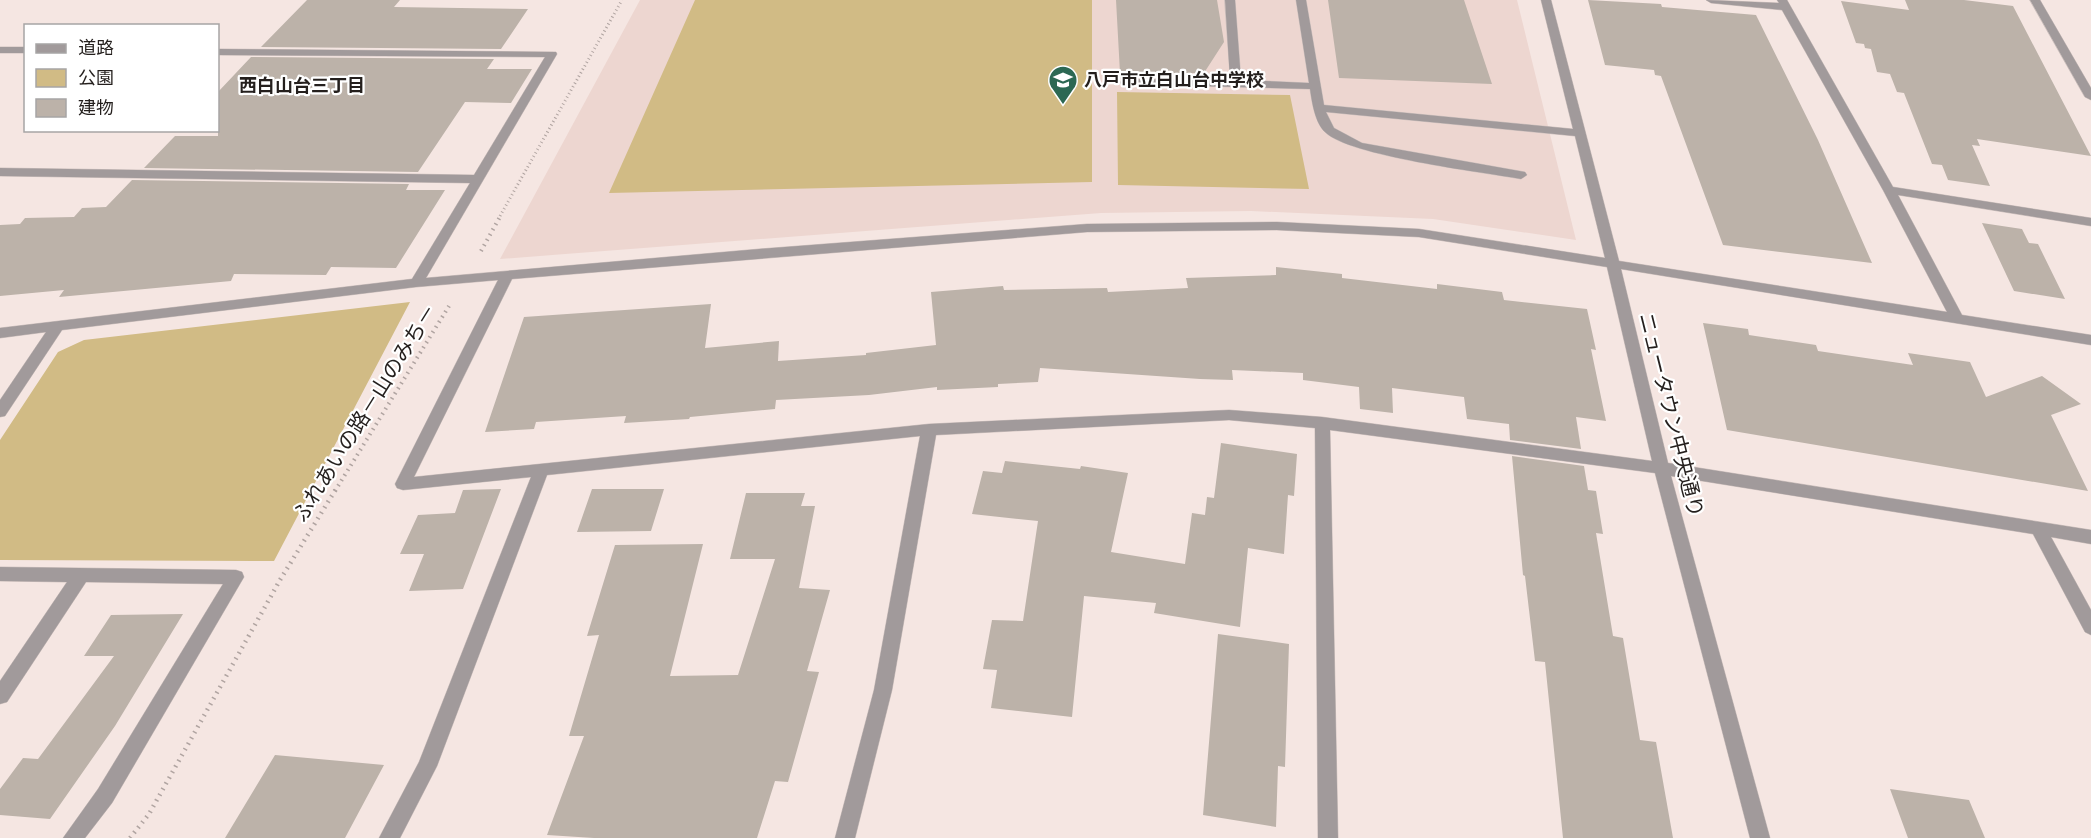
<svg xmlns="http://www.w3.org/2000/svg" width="2091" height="838" viewBox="0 0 2091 838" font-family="Helvetica,'Noto Sans JP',sans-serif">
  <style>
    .built { fill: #edd6d0 }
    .green { fill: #d1bb85 }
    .building { fill: #bcb2a9 }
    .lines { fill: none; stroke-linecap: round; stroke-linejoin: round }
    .minor-casing { stroke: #cfc2bf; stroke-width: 1 }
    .path-far2 { stroke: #b0a4a1; stroke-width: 3; stroke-dasharray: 1 3; stroke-linecap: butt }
    .path-far1 { stroke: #b0a4a1; stroke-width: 4; stroke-dasharray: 1.5 4.5; stroke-linecap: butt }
    .path { stroke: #b0a4a1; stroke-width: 4.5; stroke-dasharray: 1.5 5; stroke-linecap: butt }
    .minor { fill: #a19a9b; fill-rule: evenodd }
    .labels { text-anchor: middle; stroke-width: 4.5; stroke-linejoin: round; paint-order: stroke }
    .far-poi-label { font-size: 18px; font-weight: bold; fill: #241f1d; stroke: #fff; text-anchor: start }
    .far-neighbourhood-label { font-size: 18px; font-weight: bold; fill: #241f1d; stroke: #fff }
    .street-label { font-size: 21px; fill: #241f1d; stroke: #fff }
  </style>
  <rect width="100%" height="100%" fill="#f5e6e2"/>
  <path class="built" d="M640,0H1517L1576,240L1433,219L1251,211L1101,213L500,259Z"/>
  <path class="green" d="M695,0H1092V182L609,193Z
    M1117,92L1290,95L1309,189L1118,185Z
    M410,302L274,561L0,560V440L58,352L84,340Z"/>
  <path class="building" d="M307,0H400L394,7L528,9L501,49L261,47Z
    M1116,0H1217L1224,42L1204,73H1120Z
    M1328,0H1464L1492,84L1339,78Z
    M1588,0L1661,4L1662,7L1756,15L1818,140L1872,263L1723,245L1661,76L1655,75L1654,70L1605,65Z
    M1905,0H1964L2013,6L2091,156L1977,139L1980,146L1972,145L1990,186L1948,180L1942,165L1932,164L1904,93L1897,92L1890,74L1877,72L1871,49L1865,48L1864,44L1856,43L1841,1L1909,10Z
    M251,57L494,59L487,69H532L511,103L465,102L418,172L144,168L175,136H218V92Z
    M132,180L409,184L406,190H445L396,268L331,267L326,275L234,274L231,281L59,297L64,290L0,296V225L20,224L25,218L74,217L82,208L106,207Z
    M1982,223L2022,229L2029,243L2038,244L2065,299L2014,291Z
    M1276,267L1342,274V278L1437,289V284L1502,292L1504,300L1587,309L1596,350L1591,349L1606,421L1576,417L1581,449L1510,440L1509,424L1467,419L1464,397L1392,388L1393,413L1360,409L1359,387L1303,380V373L1232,370L1233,380L1200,379L1040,368L1038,382L998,384V387L937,390V387L869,395L776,400L775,409L690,417L689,419L624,423L626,416L536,422L534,429L485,432L524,317L711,304L705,348L779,341L778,361L866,355V353L936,345L931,292L1003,286L1004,290L1107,288L1108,292L1188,288L1186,278L1276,275Z
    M1703,323L1748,329L1749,335L1816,345L1818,351L1913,365L1908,353L1970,362L1986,397L2042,376L2081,404L2051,415L2088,491L1727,430Z
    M1221,443L1297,454L1294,496L1288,495L1284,554L1248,548L1240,627L1154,613L1156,603L1084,596L1072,717L991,708L997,670L983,669L992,620L1023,621L1038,521L972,514L983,471L1002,473L1005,461L1080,469L1081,466L1128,473L1111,552L1185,564L1192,513L1205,515L1207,497L1214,498Z
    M1512,456L1584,466L1588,490L1596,491L1603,534L1596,533L1613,636L1623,638L1640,740L1656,742L1673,838H1563L1545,662L1535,661L1525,576L1523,575Z
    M501,489L463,589L409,591L424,554H400L418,515L455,513L463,490Z
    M592,489H664L651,531L577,532Z
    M746,493H805L801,506H815L799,588L830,590L807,671L819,672L788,782L775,781L757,838H594L547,835L584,736H569L599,635L587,636L615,545L703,544L670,676L738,675L775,559H730Z
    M183,614L115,726L50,819L0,815V789L23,758L38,759L114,656H84L111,615Z
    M1218,634L1289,644L1285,767L1278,766L1276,827L1203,815Z
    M275,755L384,765L345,838H225Z
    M1890,789L1969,800L1985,838H1908Z"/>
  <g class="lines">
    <g class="minor-casing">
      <path id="minor" d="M1225,0H1235L1241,80L1309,83L1296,0H1306L1324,105L1573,129L1541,0H1551L1619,261L1947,312L1883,190L1782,10L1711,3L1706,0L1779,3L1777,0H1787L1893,187L2091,218V226L1898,195L1962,315L2091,335V345L1621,269L1668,463L2091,530V544L2051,537L2091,610V635L2085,632L2033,534L1671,476L1770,838H1750L1655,473L1330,430L1338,838H1318L1315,428L1229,420L936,435L892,690L855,838H835L874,690L920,436L547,475L437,766L400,838H379L419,762L531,477L403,490L397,488L395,484L498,280L416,287L62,330L5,416L0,417V400L46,332L0,338V328L412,279L470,183L0,176V168L474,175L545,57L218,55V49L556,52L557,54L426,278L759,249L1087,224L1277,222L1419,229L1605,258L1575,136L1326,112L1334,128L1362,143L1525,172L1527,175L1521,179C1482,172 1349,156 1325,132C1315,123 1312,102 1310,89L1121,84L1120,82L1125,79L1230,80ZM1277,230L1419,237L1607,267L1652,461L1322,417L1229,410L929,424L414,477L512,279L1087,232Z
        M2030,0H2040L2091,88V100L2085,97Z
        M0,47H26V53H0Z
        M0,567L236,570L242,572L244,577L112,803L85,838H63L98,789L223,584L86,582L7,702L0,704V681L67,582L0,581Z"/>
    </g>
    <path class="path-far2" d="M500,216L622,0"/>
    <path class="path-far1" d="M481,251L501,215
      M335,491L449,306"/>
    <path class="path" d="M130,838L149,814L280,580L336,489"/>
    <use href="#minor" class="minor"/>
  </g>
  <defs>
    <g id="school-pin" transform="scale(1.5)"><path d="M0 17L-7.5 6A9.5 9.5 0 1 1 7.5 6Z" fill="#2c6853" stroke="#fff"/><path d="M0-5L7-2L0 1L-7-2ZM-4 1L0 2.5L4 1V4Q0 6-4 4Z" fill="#fff"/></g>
  </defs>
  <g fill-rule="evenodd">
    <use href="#school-pin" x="1063" y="80"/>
  </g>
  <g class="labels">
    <g class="far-poi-label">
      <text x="1084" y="86">八戸市立白山台中学校</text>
    </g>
    <g class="far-neighbourhood-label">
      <text x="302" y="92">西白山台三丁目</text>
    </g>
    <g class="street-label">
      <text transform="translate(365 413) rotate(-58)" y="7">ふれあいの路－山のみち－</text>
      <text transform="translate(1671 415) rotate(76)" y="7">ニュータウン中央通り</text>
    </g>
  </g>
  <rect x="24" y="24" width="195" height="108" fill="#ffffff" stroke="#a7a5a5" stroke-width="1.5"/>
  <rect x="36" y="44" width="30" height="9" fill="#a19a9b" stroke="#a7a5a5" stroke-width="1.5"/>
  <text x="78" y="54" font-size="18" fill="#241f1d">道路</text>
  <rect x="36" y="69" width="30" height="18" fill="#d1bb85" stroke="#a7a5a5" stroke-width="1.5"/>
  <text x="78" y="84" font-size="18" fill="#241f1d">公園</text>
  <rect x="36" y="99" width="30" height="18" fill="#bcb2a9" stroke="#a7a5a5" stroke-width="1.5"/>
  <text x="78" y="114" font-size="18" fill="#241f1d">建物</text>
</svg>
